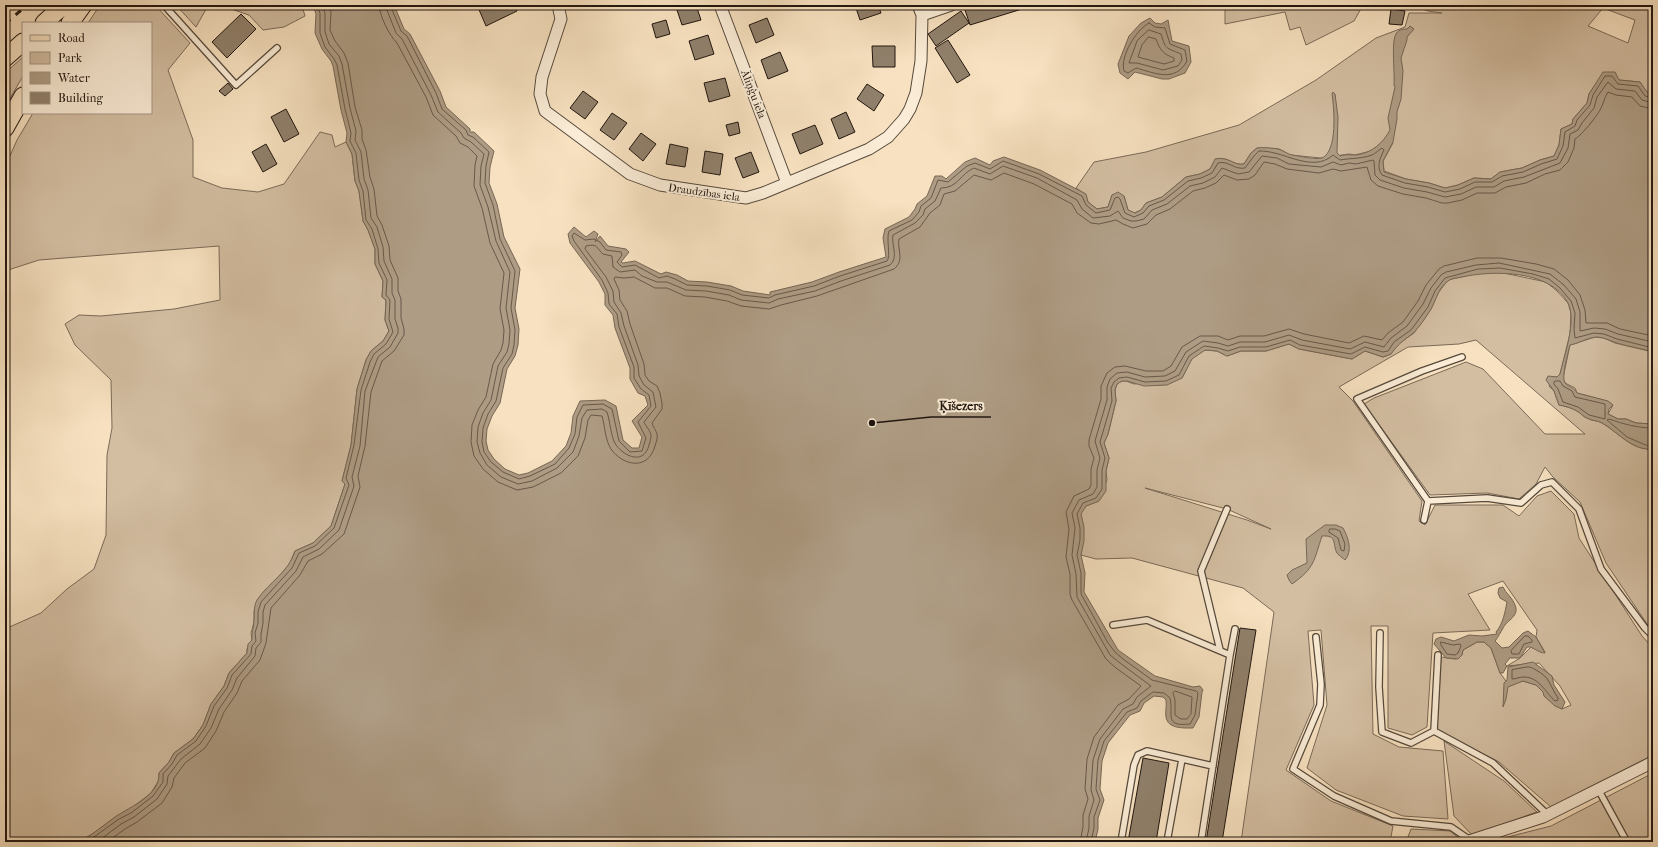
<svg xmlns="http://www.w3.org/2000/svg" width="1658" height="847" viewBox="0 0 1658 847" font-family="'IM FELL French Canon',serif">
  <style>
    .green { fill: #d3bea2; stroke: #7a6a58; fill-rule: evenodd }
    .water { fill: #ae9c84; stroke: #766655 }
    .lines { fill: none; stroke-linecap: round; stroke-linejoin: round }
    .shore { stroke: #68594a; stroke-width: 1 }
    .building { fill: #90806b; stroke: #21160f }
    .lane-casing { stroke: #56493b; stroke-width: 8 }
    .street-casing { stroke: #56493b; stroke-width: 13 }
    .primary-casing { stroke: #21160f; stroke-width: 19 }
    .lane { stroke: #faecd6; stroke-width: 5.5 }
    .street { stroke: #faecd6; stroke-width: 11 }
    .primary { stroke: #f7e1c0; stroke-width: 17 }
    .rail { stroke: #21160f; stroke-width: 3; stroke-dasharray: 7 7; stroke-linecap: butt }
    .labels { text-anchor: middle; stroke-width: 4; stroke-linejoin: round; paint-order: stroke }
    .street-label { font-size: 11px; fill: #21160f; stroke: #faecd6 }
    .leader { fill: none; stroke: #21160f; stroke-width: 1.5 }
    .callout-dot { fill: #21160f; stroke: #faecd6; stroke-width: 1.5 }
    .callout-label { font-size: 12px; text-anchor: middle; font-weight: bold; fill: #21160f; stroke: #faecd6; stroke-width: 4; stroke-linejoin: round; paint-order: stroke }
  </style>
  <rect width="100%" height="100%" fill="#f7e1c0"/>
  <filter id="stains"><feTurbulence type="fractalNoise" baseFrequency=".005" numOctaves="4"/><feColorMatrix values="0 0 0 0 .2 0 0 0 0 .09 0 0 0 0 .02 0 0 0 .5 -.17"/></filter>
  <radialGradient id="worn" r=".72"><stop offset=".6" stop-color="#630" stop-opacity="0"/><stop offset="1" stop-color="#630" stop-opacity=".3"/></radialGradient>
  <path class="green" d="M100,5H155L190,43L168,70L193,140V177L222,188L258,192L284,184L320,132L332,135L335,147L346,142L352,154L355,181L359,191L363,221L368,230L375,249V264L383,281L382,297L386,300L385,320L389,331L383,341L371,351L366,360L357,389L351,445L342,481L345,484L331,526L313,543L295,551L289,565L257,601L254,611V622L251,633L252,640L247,649V653L229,673L224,686L211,704L203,725L193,739L174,753L169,762L159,773V780L151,793L129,810L117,816L94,833L79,842H5V629L41,613L67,589L94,569L106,535L107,455L112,428L111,380L75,345L65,324L79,315L101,316L174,309L220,300L219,246L39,260L5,271V167L17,140L33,113H151V23H88Z
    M176,5H211L205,11L196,27Z
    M219,5H300L302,6L305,16L284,27L263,30L249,15Z
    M1225,5H1363L1354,21L1306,45L1300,27L1290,30L1285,12L1225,24Z
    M1411,5H1484L1483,8L1495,10L1494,5H1653V94L1647,93L1640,82L1619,80L1595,85L1589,94L1587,103L1573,119L1572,124L1561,129L1559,145L1554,156L1540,160L1522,168L1500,172L1491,179L1474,178L1458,185L1445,188L1429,183L1406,179L1384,171L1383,161L1393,143L1384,141L1371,151L1355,155L1349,154L1321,158L1290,155L1279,149L1257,148L1251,153L1244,164C1233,166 1229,156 1216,159L1210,169L1200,174L1186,177L1162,197L1146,203L1141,210L1134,213L1128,210L1124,196L1112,195L1108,207L1097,209L1088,202L1085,194L1076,188L1094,162L1146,152L1239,125L1316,80L1376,38L1405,27L1409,13H1442L1428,11ZM1603,8L1635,20L1628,43L1588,26Z
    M23,57V76L5,107V73Z
    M1499,272L1546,282L1557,291L1568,303L1571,313L1570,334L1560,374L1558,377H1552L1549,386L1554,391L1559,405C1565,406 1572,408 1577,411C1581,413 1583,417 1587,418C1591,421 1597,420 1602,423C1618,432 1632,451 1653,449V630L1647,624L1606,563L1580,502L1553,477L1545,467L1536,484L1519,499L1487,493L1430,495L1364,404L1374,398L1466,362L1483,369L1545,434H1585L1476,340L1459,344L1408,347L1339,387L1353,401L1422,501L1419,521L1425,525L1435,505H1503L1519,516L1537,496L1551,491L1574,514L1579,538L1642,636L1653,648V755L1551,807L1499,762L1437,730L1441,657L1455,659L1462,655L1463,650L1477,642H1484L1491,648L1500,673L1509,685L1523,681L1536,685L1562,709L1571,705L1560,686L1539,663L1507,666L1520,658L1531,647L1545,652L1536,637L1537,630L1503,581L1468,594L1490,630L1433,633L1427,727L1412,735L1388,728V626H1371L1373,734L1399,747L1443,751L1448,819L1403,816L1336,790L1307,768L1327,705L1321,630L1308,631L1314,705L1286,770L1331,801L1393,826L1390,842H1241L1274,612L1243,588L1132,558L1096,559L1081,555C1082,536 1087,534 1080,514L1086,506L1099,501L1107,480L1106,471L1109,458L1104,443L1108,434L1116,401L1115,390L1117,384L1122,381H1126L1134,384L1182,378L1192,358L1205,350L1217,351L1227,356L1241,351H1266L1289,344L1299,349L1352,359L1365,351L1383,357L1391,354L1397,345L1414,333L1431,309L1438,293L1448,280L1478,273ZM1145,488L1227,509L1271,529L1247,520Z
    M1595,337L1604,338L1615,343L1653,352V424L1636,423L1626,419H1618L1608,414L1613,405L1607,401L1577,393L1575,388L1565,383L1563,378L1570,345Z
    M1444,741L1504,781L1537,812L1472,835L1454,816Z
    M1653,773V842H1488L1551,826Z
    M1411,829L1450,831L1459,838L1449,842H1406Z"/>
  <path class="water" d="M313,5H394L404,29L410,34L440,91L446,107L470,129V132H474L494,151L490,167L489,183L497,204L504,237L520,269L515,308L519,329L518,345L515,356L507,369L500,403L492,416L487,429L486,441L488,450L494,459L505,469L519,475L528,473L552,461L566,446L571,433L573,416L580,401L605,400L616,406L623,440L632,448H639L642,437L632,421L648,405L645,396L638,393L630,379V368L615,328L613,315L605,305V294L599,282L570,243L568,234L574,227L586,237L594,231L598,234L595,242L600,236L608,246L626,249L629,252L621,262L623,263L635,261L661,274L666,272L677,275L688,281L707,282L731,286L743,291L770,295V292L812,282L839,272L886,257L883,238L885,229L909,217L915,209L917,204L927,196L935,176H942L946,179L965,162L975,158L990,165L993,161L1004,157L1040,170L1086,194L1088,202L1097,209L1108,207L1112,195L1118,192L1124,196L1128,210L1135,213L1141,210L1146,203L1162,197L1186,177L1200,174L1210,169L1215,159C1229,156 1233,166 1244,164L1251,153L1257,148C1264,147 1272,148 1278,149C1283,150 1287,154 1292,155C1299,156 1317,160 1322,158C1338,151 1334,108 1332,94L1333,92L1335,94L1338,117L1337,153L1340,156C1346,154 1350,155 1356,155C1372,153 1383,143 1390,130L1388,118L1395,87L1394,85C1395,74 1391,42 1396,34C1398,30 1402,29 1407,29L1410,26L1414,29L1407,37V40L1401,58L1403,71L1401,99L1397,112V119L1393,142L1383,161L1384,172L1406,179L1429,183L1445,188L1458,185L1474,178L1491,179L1500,172L1522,168L1540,160L1554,156L1559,145L1561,129L1572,124L1573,119L1587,103L1589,94L1603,72H1615L1619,80L1640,82L1647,92L1653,94V352C1641,348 1629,347 1617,343C1610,341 1604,337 1596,337C1586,338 1578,344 1570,345C1568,352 1561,378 1565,383C1570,388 1574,387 1577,393L1608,401L1613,405L1609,409L1608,414L1618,419H1626L1636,423L1653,424V449C1632,451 1618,432 1602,423C1597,420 1592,421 1587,418C1583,417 1581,413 1577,411C1572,408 1565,406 1559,405L1554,391L1546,380L1548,376L1557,377L1560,374C1564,356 1577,321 1568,303C1551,270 1493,270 1462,277C1458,278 1451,278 1448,281C1439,287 1436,300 1431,309C1426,317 1419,328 1412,334C1403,341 1398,344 1391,354L1383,357L1365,351L1352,359L1299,349L1289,344L1266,351H1241L1227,356L1217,351L1205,350L1192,359L1182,378L1167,385L1144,386L1127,381H1122L1117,384L1115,390L1116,401L1108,434L1104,443L1109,458L1106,471V491L1099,501L1086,506L1081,514L1084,527V541L1081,555L1085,573L1084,592L1118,650L1155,676L1193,687L1200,686L1203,690L1202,692L1199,717L1193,728C1183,728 1168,729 1166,717C1165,712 1167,705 1166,700L1163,697L1154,696L1144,703L1140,711L1130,715L1108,743L1102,761L1100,789L1104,800L1098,818V829L1095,842H79C84,838 90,836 95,832C102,827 108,822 115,817C131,806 160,796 159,773L169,762L174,753L193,739L203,725L211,704L224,686L229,673L247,653L248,644L252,640C251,633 254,628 254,621C255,614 253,607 257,600C269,582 289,572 295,551L313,543L331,526L345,484L342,481L351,445L357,389L366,360L371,351L383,341L389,331L385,320L386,300L382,297L383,281L375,264V249L368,230L363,221L359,191L355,181L352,154L346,142L347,133L341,110L333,66L331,61L322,49L315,33L316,14Z
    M1150,18L1155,23L1161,24L1168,20L1172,41L1189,46L1191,62L1185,73L1169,79H1162L1135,72L1128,79L1120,73L1118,64L1129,36L1141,23Z
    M1325,525H1336L1343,528C1348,537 1353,551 1345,560C1343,558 1338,555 1337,553C1332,544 1338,535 1322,536C1314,560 1315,568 1292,584L1289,580L1287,575L1292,570L1307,563L1306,539Z
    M1503,587C1506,594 1513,598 1515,605C1520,616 1507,620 1503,628C1500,633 1499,636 1495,641L1502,648L1509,647L1523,633L1528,631L1536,637L1545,653C1538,653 1533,646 1527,647L1520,658H1510L1505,664L1507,666L1503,673H1500L1491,648L1484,642H1477L1463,650L1462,655L1458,659L1446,658L1434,644L1436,639L1441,637L1454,641L1469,635L1482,636L1497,634L1496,632C1503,624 1505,612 1507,602L1500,598L1498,593L1499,588Z
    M1533,662L1552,676L1554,685L1565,702L1562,709L1555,706L1544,696L1543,692L1536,685L1523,681L1508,687L1506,699L1503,707L1504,683L1507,680L1508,667Z"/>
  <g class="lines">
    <path class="shore" d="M379,5C380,17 389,35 397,43L426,97L433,115L456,136L460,143L468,147L477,156L475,165L474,186L482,208L490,243L504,273L500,309L504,330L503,343L501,350L493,364L486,397L478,410L472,425L471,442L474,456L483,469L498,482L517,490L533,487L561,473L578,456L585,438L588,420L591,415L602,416C605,426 605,440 611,449C623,466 648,471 655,446C656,442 658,438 657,434C656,430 653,427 652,423L662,409V403L660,393L657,386L649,381L645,375L644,364L630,324L627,311L620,300L619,290L614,279L615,277L624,278L634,277L655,288H667L685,296L705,297L727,301L741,306L769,309L781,305L817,296L894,269C905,260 897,250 899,239L920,227L930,213L940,205L944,194L955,191L974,175L991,180L1004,173L1034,184L1072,204L1077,213L1091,223L1099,224L1116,220L1123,224L1133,228L1147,224L1156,215L1170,209L1193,191L1205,188L1216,183L1224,175L1237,180L1249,179L1255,175L1264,162L1275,164L1287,169L1319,173L1333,169L1341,171L1367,167L1371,180L1378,186L1403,194L1426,198L1442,203H1448L1462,200L1477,193H1495L1506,187L1526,183L1545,174L1560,170L1568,162L1574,148L1575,139C1581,136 1597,116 1600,110C1604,103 1604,98 1608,92L1616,95L1632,97L1640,106L1653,109
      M385,5L396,33L402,39L431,95L438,112L461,133L464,138L471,142L484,154L481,166L480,185L488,207L496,241L510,272L506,308L510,330L509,344L507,352L498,366L491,400L483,413L478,427L477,442L480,453L487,465L501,477L518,484L532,481L557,468L573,452L579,436L582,418L587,410L602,409L607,412C610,421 611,438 616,445C625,457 644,465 649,445C650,442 651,439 651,436C651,431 646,427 644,422L656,407L653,392L644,385L639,376L638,365L624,326L621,313L614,302L613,291L606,277L585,249L586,246C598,243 596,248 603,254L612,256L613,267L620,272L635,270L642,276L657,282H667L686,290L706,291L729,295L741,300L769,303L778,299L815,291L841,281L890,265C899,257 891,245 893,235L915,223L923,215L925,209L935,201L941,188C958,188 960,174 974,168L990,174L1003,166L1037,178L1077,200L1082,209L1093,218L1110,216L1118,211L1123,218L1131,221H1136L1144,219L1152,210L1167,204L1190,186L1203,183L1215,177L1222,168L1238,174L1249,172L1262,156L1277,158L1289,164L1321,167L1333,162L1341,165L1349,163L1356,164L1373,160L1374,161L1375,175L1380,180L1404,188L1427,192L1445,197L1461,194L1476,187H1494L1504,181L1524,177L1560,163L1568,148L1570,134L1578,130L1582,123L1594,108L1597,97L1608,82L1616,89L1635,91L1642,100L1653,103
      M390,5L401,31L407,36L436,93L442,109L466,130L468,135L473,137L489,152L486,166L485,183L493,205L500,239L515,271L511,308L515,330L514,345L512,354L503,368L496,401L488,414L483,428L482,442L484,452L491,462L503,472L519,479L530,476L555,464L569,448L575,434L577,417L583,405L603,404L612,409L619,441L630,452L642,451L646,438L638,422L651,406L649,395L641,389L634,378V367L619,327L617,314L609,304L608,293L602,280L574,241L572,236L574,233L585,240L594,239L600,242L606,250L621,252L622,255L617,262L622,267L635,265L659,278L667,276L675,279L687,285L707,286L730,290L742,295L769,298L775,295L814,286L840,276L887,261C891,256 886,240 889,231L912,220L919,212L921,206L931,198L938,180L948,182L967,166L975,163L990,169L1003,161L1039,174L1082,196L1086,205L1096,213L1110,210L1115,198L1118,197L1120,199L1125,213L1134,217L1143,213L1149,206L1164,200L1188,181L1201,178L1212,173L1218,163C1228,160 1234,170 1245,168L1254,156L1259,151C1283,150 1312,174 1333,155L1340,160C1351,158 1361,159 1372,155C1376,153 1379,150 1382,148L1384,150C1380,158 1376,167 1382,175L1405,183L1428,187L1445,192L1460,189L1475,182H1492L1502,176L1523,172L1541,164L1557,159L1563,146L1565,132L1575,126L1577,120L1590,105L1593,95L1605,76H1612L1618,84L1638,86L1645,96L1653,98
      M1149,23L1155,27L1165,28L1170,44L1185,50L1187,61C1175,83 1155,73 1136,68L1128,73L1124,71C1120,56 1136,30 1149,23Z
      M1149,30L1161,34C1166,50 1165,47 1181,54L1182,60L1178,66L1163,70L1137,63H1129L1137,41Z
      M1149,37L1156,39C1160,50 1163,54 1174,58V61L1164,64L1138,57L1142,45Z
      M1555,381H1560L1563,386L1572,391L1575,397L1605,404V419L1589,415L1578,407L1563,402L1558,389L1554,384Z
      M1653,428C1638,428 1623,424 1609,419L1607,420L1627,437L1648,446L1653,445
      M1330,529H1335L1340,531L1345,544L1344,551L1341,550L1338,538L1329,532Z
      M1525,636H1528L1532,640V642L1524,644L1519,654H1512L1511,651Z
      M1441,642L1453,645L1460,644L1461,646L1458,653L1455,655L1447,654L1441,645Z
      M1527,667C1532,667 1532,668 1536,670C1551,678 1549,685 1558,698V700L1555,701C1545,692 1539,677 1524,677C1519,677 1516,679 1512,679V670Z
      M1175,691L1192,697L1191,714L1187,719H1181L1175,715V700L1173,693Z
      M87,842L119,819L131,813L153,796L163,782V774L172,764L177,755L196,741L206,726L214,706L227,688L232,675L251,654L252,646L256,641L255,633L258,623V612L261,602L292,568L299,553L315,546L334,528L349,485L346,478L354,445L361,390L370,362L374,354L386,344L393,332L389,319L390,300L386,295L387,280L379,263L378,249L372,229L366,220L363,191L359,180L356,153L350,141L351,133L345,109L337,65L334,59L325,47L320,33V13L317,5
      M97,842L121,824L134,817L157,799L167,784L168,776L181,759L200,744L211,728L219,709L232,690L237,678L255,656L256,648L261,642V634L263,623V612L265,605L296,571L303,557L319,549L339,530L354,486L352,477L360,446L365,391L378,357L390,347L398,333V328L395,319V300L392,293V279L384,261L383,247L377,227L371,218L368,190L364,179L361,152L355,140L356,131L350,108L342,64L339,56L329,44L325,32V13L322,5
      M107,842L125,829L137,822L162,803L172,787L174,778L185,763L205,748L216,731L224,712L237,693L242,681L260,660L266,643L271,608L300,575L308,561L322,554L344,534L360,487L358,476L365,446L371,392L382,361L394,351L404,335V329L401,318V299L398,291V278L390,260L389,246L382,225L377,216L374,189L370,177L366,150L362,139V130L355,107L348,63L344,53L335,41L330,30L331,12L328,5
      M1080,842L1083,827V815L1088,799L1085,789L1087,759L1094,737L1118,705L1129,699L1141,686L1116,668L1106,659L1072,600L1070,594V574L1066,557L1069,529L1066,512L1074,496L1089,489L1091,485V469L1094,458L1089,446V440L1101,399V386L1107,373L1115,367L1125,366L1146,371H1163L1171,366L1182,347L1200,336H1218L1228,340L1240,336H1264L1289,329L1304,334L1349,343L1364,336L1382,340L1388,333L1403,322L1418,301L1426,285L1439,269L1444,266L1477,258H1501L1536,264L1554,269L1568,280L1580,295L1585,310L1586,323H1607L1620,329L1653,336
      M1086,842L1089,828V816L1094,800L1091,790L1093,760L1100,739L1123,709L1133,704L1137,697L1151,686L1120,663L1110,655L1077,597L1076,574L1072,555L1075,528L1072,513L1079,500L1093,494L1097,487V470L1100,458L1095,441L1107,400V387L1110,379L1117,373L1127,372L1145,377L1165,376L1175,371L1186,352L1203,341L1218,343L1228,346L1240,342H1265L1289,335L1302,340L1350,349L1365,342L1384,347L1391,338L1407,326L1423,304L1431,288L1441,275L1446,272L1476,265L1499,263L1550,274L1564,285L1576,299L1580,312V331L1594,328L1605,329L1618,334L1653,342
      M1091,842L1094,828V817L1100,800L1096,789L1098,760L1104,741L1127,712L1137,708L1141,701L1153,692L1164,693L1170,698C1174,714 1163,727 1190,724L1195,715L1198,693L1196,691L1152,680L1123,659L1115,652L1108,643L1081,594V573L1077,555L1080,540V528L1077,514L1083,503L1096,498L1102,489V470L1105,458L1100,442L1112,401L1111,388L1114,382L1119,378L1127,377L1145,382L1166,381L1179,375L1189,356L1204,346L1218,348L1228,351L1240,347H1266L1290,340L1300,345L1351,354L1365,347L1383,352L1388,351L1394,342L1411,330L1428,307L1435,291L1445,278L1478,269L1500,268L1533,274L1549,279L1560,288L1571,301L1575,313L1574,329L1575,338L1594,333L1604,334L1617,339L1653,348"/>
  </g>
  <path class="building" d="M477,5H514L517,11L486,26Z
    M682,5H696L701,20L682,25L676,7Z
    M855,5H878L881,13L860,20Z
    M981,5H1035L970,25L965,10Z
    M1391,9L1405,11L1402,25L1389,24Z
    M961,11L969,23L936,46L928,34Z
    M241,14L256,29L227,58L212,42Z
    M767,18L774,35L756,43L749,25Z
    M666,20L670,34L656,38L652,24Z
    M708,35L714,54L695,60L689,41Z
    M948,40L970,75L957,83L935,48Z
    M872,46H895V67H873Z
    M780,52L788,71L768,79L761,60Z
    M725,78L730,96L709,102L704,83Z
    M228,83L233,89L225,96L219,91Z
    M867,84L884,95L874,111L857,99Z
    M583,91L598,102L585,119L570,108Z
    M286,109L299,134L284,142L271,117Z
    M846,112L855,132L839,139L831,119Z
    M612,113L627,123L614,140L600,130Z
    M738,122L740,133L729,136L726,125Z
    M815,125L823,144L800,154L792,134Z
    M641,133L656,144L643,161L629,149Z
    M266,144L277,164L263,172L252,152Z
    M670,144L688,148L685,167L666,164Z
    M705,151L723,154L720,175L702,172Z
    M751,152L759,172L743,178L735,158Z
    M1240,628L1256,630L1222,842H1206Z
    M1143,758L1169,763L1156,842H1128Z"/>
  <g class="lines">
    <g class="lane-casing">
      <path id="lane" d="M164,5L236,85L277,48
        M1462,357L1422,371L1357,399L1428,501L1487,498L1521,503L1541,485L1552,482L1579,509L1601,569L1645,628L1653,636
        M1424,520L1428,501
        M1113,625L1147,620L1230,655
        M1380,633L1379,687L1382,732L1411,743L1434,731
        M1316,637L1321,684L1320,705L1293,769L1334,796L1391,821L1451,827L1470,840
        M1220,650L1201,571L1227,509
        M1438,655L1434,731L1493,763L1548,815
        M1598,789L1627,842
        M1121,842L1134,765L1138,755L1147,751L1213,766
        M1167,842L1182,759
        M1201,842L1230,655L1235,629"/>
    </g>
    <g class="street-casing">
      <path id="street" d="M558,5L561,19L542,77L540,94L545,111L630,174L660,185L746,198L763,193L869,149L888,137L904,119L910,109L916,93L921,61L922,15L918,5
        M720,5L787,183
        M922,15L951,5
        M1466,842L1543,817L1653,762"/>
    </g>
    <g class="primary-casing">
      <path id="primary" d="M44,23L64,5
        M70,23L83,5
        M5,58L23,42
        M5,128L23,96"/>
    </g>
    <use href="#lane" class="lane"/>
    <use href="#street" class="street"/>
    <use href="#primary" class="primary"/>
    <path class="rail" d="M5,10L11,5
      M5,24L27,5"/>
  </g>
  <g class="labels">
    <g class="street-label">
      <text transform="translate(754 94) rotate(69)" y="4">Āliņģu iela</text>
      <text transform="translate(704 192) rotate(8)" y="4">Draudzības iela</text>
    </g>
  </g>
  <path class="leader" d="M872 423L931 417H991"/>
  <circle class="callout-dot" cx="872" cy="423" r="4"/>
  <g class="callout-label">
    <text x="961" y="410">Ķīšezers</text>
  </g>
  <rect width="1658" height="847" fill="none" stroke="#f7e1c0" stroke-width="20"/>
  <rect x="6" y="6" width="1646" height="835" fill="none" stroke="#21160f" stroke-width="2"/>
  <rect x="10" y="10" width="1638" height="827" fill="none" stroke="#21160f"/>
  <rect x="22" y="22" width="130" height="92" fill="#faecd6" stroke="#a39686"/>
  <rect x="30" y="35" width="20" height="6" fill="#f7e1c0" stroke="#a39686"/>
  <text x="58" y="42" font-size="12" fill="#21160f">Road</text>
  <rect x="30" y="52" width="20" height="12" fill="#d3bea2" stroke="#a39686"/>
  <text x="58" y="62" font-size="12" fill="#21160f">Park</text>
  <rect x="30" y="72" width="20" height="12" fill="#ae9c84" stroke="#a39686"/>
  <text x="58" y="82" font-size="12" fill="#21160f">Water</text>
  <rect x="30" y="92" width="20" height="12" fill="#90806b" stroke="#a39686"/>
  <text x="58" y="102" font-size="12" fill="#21160f">Building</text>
  <rect width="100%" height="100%" filter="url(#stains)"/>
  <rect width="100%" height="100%" fill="url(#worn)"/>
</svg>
